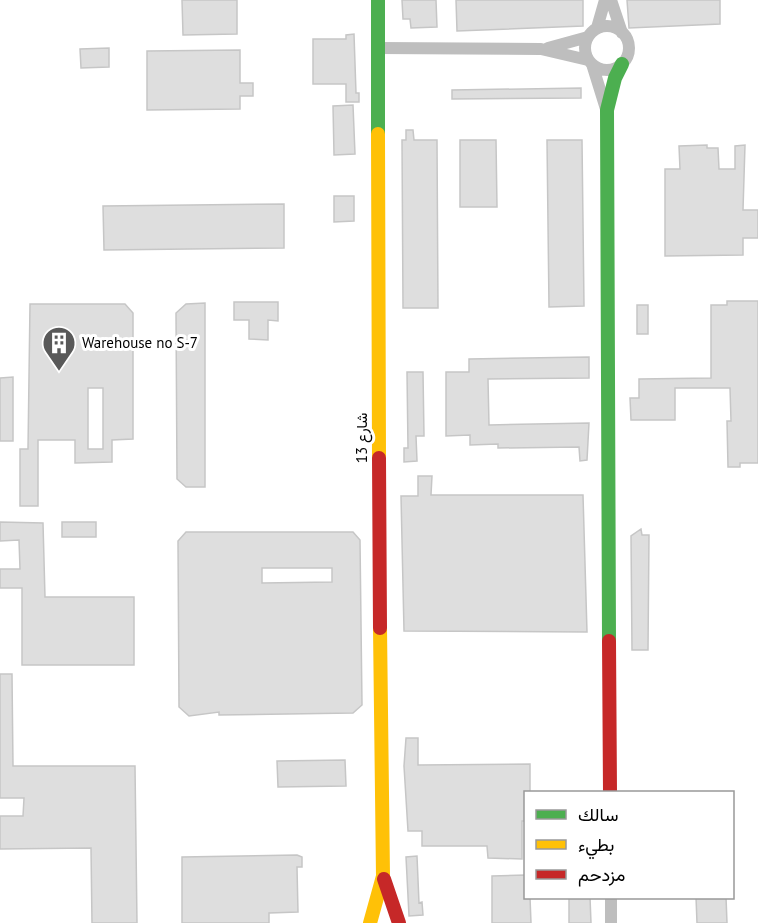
<svg xmlns="http://www.w3.org/2000/svg" width="758" height="923" viewBox="0 0 758 923" font-family="'PT Sans',Vazirmatn,sans-serif">
  <style>
    .building { fill: #dedede; stroke: #c6c6c6; stroke-width: 1.5; fill-rule: evenodd }
    .lines { fill: none; stroke-linecap: round; stroke-linejoin: round }
    .street { stroke: #bebebe; stroke-width: 12 }
    .fast { stroke: #4caf50; stroke-width: 14 }
    .slow { stroke: #ffc107; stroke-width: 14 }
    .jam { stroke: #c62828; stroke-width: 14 }
    .labels { text-anchor: middle; stroke-width: 6; stroke-linejoin: round; paint-order: stroke }
    .poi-label { font-size: 15px; fill: #000; stroke: #fff; text-anchor: start }
    .street-label { font-size: 15px; fill: #000; stroke: #fff }
  </style>
  <rect width="100%" height="100%" fill="#fff"/>
  <path class="building" d="M182,0H237V34L183,35Z
    M402,0H436L437,27L411,28L410,19H403Z
    M456,0H583V26L457,31Z
    M627,0H720V24L629,28Z
    M354,34L356,93H359V102H346V84H313V39H346V35Z
    M109,48V67L81,68L80,49Z
    M240,50V83H253V96H240V109L147,110V51Z
    M581,88V98L452,99V90Z
    M353,105L355,154L334,155L333,106Z
    M406,130H413L414,140H437L438,308H403L402,140H406Z
    M460,140H496L497,207H460Z
    M547,140H582L584,306L549,307Z
    M707,145V148H718L719,169H735V146L745,145L743,210H758V238H743V255L665,256V169H680L679,146Z
    M334,196H354V221L334,222Z
    M284,204V248L104,250L103,206Z
    M727,301H758V463H740V467H728L727,421H731L730,388H675V420H631L630,398H639V379L711,378V305H727Z
    M234,302H278V321L268,320V340L249,339V320H234Z
    M205,303V487H186L177,479L176,313L186,304Z
    M30,304H125L133,313V439L112,440V462L75,463V440H38V506H20V449H28ZM88,388H103V449H88Z
    M637,305H648V334H637Z
    M589,357V378L488,379L489,425L589,423L587,460L580,461L579,447L498,448V444L470,445V435L446,436V372H469V359Z
    M407,372H423L424,436H416L417,461L404,462V448H408Z
    M13,377V441H0V378Z
    M418,476H432L431,495H583L587,632L404,631L401,496H418Z
    M0,522L43,523L45,597H134V665H22V588H0V569H20L19,540L0,541Z
    M62,522H96V537H62Z
    M641,529L642,535H649L648,650H632L631,536Z
    M186,532H353L360,540L362,705L353,713L219,715V712L189,716L179,707L178,541ZM262,568H332V582L262,583Z
    M0,674H12L13,766H135L137,923H92L91,848L0,849V816H23L24,798H0Z
    M406,738H418V765L530,764V792H525V821H522V859L488,858L487,846H422V831H408L404,766Z
    M345,760L346,786L278,787L277,761Z
    M297,855L302,857V867H297L298,912L269,913V923H182V857Z
    M417,856L419,903L422,902L423,915L409,916L406,857Z
    M525,875V897H530L531,923H492V876Z
    M569,897H590L591,923H569Z
    M696,897H726L727,923H697Z"/>
  <g class="lines">
    <path class="street" d="M611,0L622,33
      M585 48a22 22 0 1 1 44 0a22 22 0 1 1-44 0Z
      M597,28L605,0
      M378,48L541,49L588,60
      M548,48L588,37
      M592,64L606,109
      M611,898V923"/>
    <path class="fast" d="M378,0V134
      M609,641L607,110L615,78L622,64"/>
    <path class="slow" d="M378,134L379,458
      M370,923L383,876L380,628"/>
    <path class="jam" d="M379,458L380,628
      M609,641L610,792
      M384,879L399,923"/>
  </g>
  <defs>
    <g id="building-pin" transform="scale(1.725)"><path d="M0 17L-7.5 6A9.5 9.5 0 1 1 7.5 6Z" fill="#595959" stroke="#fff"/><path d="M-4-6H4V6H1V3H-1V6H-4ZM-2.5-4.3h1.7v1.8h-1.7ZM.8-4.3h1.7v1.8H.8ZM-2.5-1h1.7V.8h-1.7ZM.8-1h1.7V.8H.8Z" fill="#fff"/></g>
  </defs>
  <g fill-rule="evenodd">
    <use href="#building-pin" x="59" y="343"/>
  </g>
  <g class="labels">
    <g class="poi-label">
      <text x="82" y="348">Warehouse no S-7</text>
    </g>
    <g class="street-label">
      <text transform="translate(362 438) rotate(-90)" y="5">شارع 13</text>
    </g>
  </g>
  <rect x="524" y="791" width="210" height="108" fill="#ffffff" stroke="#999999" stroke-width="1.5"/>
  <rect x="536" y="810" width="30" height="9" fill="#4caf50" stroke="#999999" stroke-width="1.5"/>
  <text x="578" y="821" font-size="18" fill="#000000">سالك</text>
  <rect x="536" y="840" width="30" height="9" fill="#ffc107" stroke="#999999" stroke-width="1.5"/>
  <text x="578" y="851" font-size="18" fill="#000000">بطيء</text>
  <rect x="536" y="870" width="30" height="9" fill="#c62828" stroke="#999999" stroke-width="1.5"/>
  <text x="578" y="881" font-size="18" fill="#000000">مزدحم</text>
</svg>
